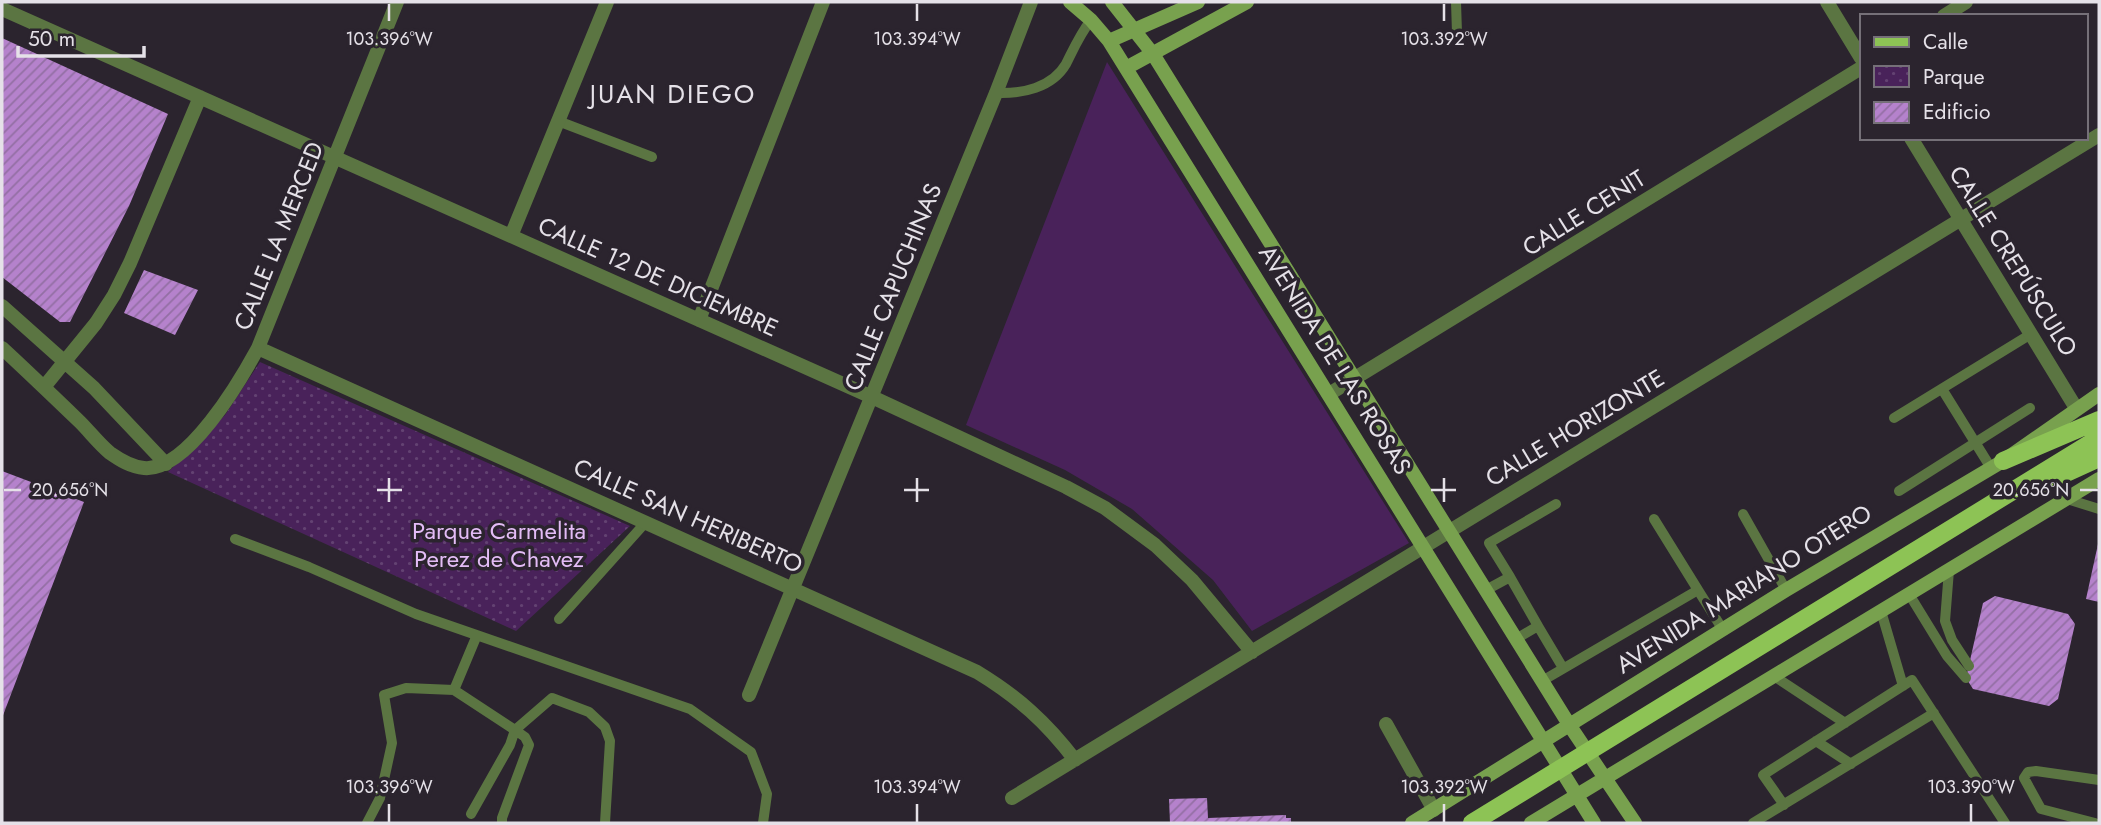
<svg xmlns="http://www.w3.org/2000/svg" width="2101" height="825" viewBox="0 0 2101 825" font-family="Jost,sans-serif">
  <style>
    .green { fill: #49225a }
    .park { fill: url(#park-dots) }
    .building { fill: url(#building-hatch) }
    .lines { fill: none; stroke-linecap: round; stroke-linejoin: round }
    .lane { stroke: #5b7542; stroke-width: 10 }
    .street { stroke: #5b7542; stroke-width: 14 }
    .secondary { stroke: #78a14e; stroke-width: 14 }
    .primary { stroke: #8dc355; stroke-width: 18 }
    .ticks { fill: none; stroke: #e5e1e8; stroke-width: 2.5 }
    .labels { text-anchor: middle; stroke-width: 7; stroke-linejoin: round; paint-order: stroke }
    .street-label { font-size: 24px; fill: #e5e1e8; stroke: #2b242e }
    .park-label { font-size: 24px; fill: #e3bcf6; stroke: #2b242e }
    .neighbourhood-label { font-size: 26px; letter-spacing: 2px; fill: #e5e1e8; stroke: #2b242e }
    .ticks-label { font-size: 18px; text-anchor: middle; fill: #e5e1e8; stroke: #2b242e; stroke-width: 7; stroke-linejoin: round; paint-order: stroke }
  </style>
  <defs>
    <pattern id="park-dots" width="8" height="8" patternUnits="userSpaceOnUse" patternTransform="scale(1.75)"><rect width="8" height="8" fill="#49225a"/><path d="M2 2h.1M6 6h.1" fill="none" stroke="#634272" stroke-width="1.8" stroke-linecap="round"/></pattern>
    <pattern id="building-hatch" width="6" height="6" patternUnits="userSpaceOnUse" patternTransform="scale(1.75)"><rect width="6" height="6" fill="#b582cc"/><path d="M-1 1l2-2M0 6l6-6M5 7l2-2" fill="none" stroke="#936fa4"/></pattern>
  </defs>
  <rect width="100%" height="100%" fill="#2b242e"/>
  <path class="green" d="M1107,62L1409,543L1252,631L1213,580L1132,509L1065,470L966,425Z"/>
  <path class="park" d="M260,362L630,526L516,631L168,472L225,415Z"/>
  <path class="building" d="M2,38L168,114L129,206L70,322H60L2,277Z
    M144,270L198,290L175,335L124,313Z
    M2,471L84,502L2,718Z
    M2098,544H2099V602L2086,599Z
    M1995,596L2068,614L2075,624L2058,699L2049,706L1973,689L1966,678L1983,603Z
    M1207,798L1208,818L1286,815V818H1291V823H1170L1169,799Z"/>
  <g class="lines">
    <path class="lane" d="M1456,2L1457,33
      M996,93C1022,94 1052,88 1066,64C1074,48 1080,34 1091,20
      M558,121L652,157
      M1942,389L1991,468
      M1894,418L2031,334
      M1899,491L2030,408
      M2067,499L2099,509
      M1743,514L1786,590
      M1654,519L1698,590
      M235,539L309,567L416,614L690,709L751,752L767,794L763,823
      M1949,570L1945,621L1952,640L1969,666
      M1510,577L1489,543L1556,504
      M1486,590L1510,577L1538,626
      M1909,594L1947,656L1966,678
      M1881,611L1903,686
      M559,619L646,522
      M1516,639L1538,626L1563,668
      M1774,676L1845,723
      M1542,681L1698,590L1723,630
      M454,690L515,730L510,745L471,814
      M1816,741L1851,764
      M1784,805L1763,775L1912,680L2005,823
      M367,823L380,798L392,743L384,695L406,688L454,690L477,635
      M502,823V818L529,745L525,737L515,730L552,698L589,712L605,727L610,741L605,823
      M1753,823L1934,713
      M2095,823L2041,809L2024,778L2028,772L2036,771L2099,780"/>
    <path class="street" d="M1827,2L1861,58
      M2,9L872,397L1066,487L1105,508L1155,545L1192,580L1252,652
      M1944,16L1966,2
      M1911,138L2076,408
      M511,236L607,2
      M2,306L94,388L166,464
      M699,320L823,2
      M2,348C28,372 54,397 80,422C90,432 99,444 110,453C120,460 131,467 144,468C187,472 240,381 258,348L397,2
      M258,348L977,672C1018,697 1046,722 1075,760
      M44,387L96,323L114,295L130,263L200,97
      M1329,394L1861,68
      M749,695L996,93L1031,2
      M1386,724L1434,810
      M1012,798L2099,135"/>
    <path class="secondary" d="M1070,2L1091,20L1109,41L1594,823
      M1112,2L1153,54L1570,726L1635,823
      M1109,41L1198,2
      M1126,68L1247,2
      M1412,823L1786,590L2003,461L2099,394
      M1531,823L2099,479"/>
    <path class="primary" d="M2003,461L2099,420
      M2042,484L2099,458
      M1472,823L2099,438"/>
  </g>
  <path class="ticks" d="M389,4V21M917,4V21M1444,4V21M389,478V502M917,478V502M1444,478V502M4,490H21M377,490H402M904,490H929M1431,490H1456M2080,490H2098M389,804V822M917,804V822M1444,804V822M1971,804V822"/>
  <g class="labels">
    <g class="street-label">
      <text transform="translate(1584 213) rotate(-32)" y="8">CALLE CENIT</text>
      <text transform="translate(279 236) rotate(-68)" y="8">CALLE LA MERCED</text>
      <text transform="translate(2013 261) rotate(58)" y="8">CALLE CREPÚSCULO</text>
      <text transform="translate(658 277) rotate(24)" y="8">CALLE 12 DE DICIEMBRE</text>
      <text transform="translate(893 287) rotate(-68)" y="8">CALLE CAPUCHINAS</text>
      <text transform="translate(1335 360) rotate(58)" y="8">AVENIDA DE LAS ROSAS</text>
      <text transform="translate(1575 428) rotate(-31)" y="8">CALLE HORIZONTE</text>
      <text transform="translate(688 516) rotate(24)" y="8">CALLE SAN HERIBERTO</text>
      <text transform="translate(1744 589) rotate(-32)" y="8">AVENIDA MARIANO OTERO</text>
    </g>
    <g class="park-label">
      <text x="499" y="539">Parque Carmelita<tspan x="499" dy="28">Perez de Chavez</tspan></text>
    </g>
    <g class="neighbourhood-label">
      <text x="673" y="103">JUAN DIEGO</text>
    </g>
  </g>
  <g class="ticks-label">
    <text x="389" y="45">103.396°W</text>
    <text x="917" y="45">103.394°W</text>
    <text x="1444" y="45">103.392°W</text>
    <text x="70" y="496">20.656°N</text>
    <text x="2031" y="496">20.656°N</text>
    <text x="389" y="793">103.396°W</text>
    <text x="917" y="793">103.394°W</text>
    <text x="1444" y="793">103.392°W</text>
    <text x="1971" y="793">103.390°W</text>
  </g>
  <rect width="2101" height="825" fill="none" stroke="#e5e1e8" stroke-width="7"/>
  <rect x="1860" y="14" width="228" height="126" fill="#2b242e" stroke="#757078" stroke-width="2"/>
  <rect x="1874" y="37" width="35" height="10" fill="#8dc355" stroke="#757078" stroke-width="2"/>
  <text x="1923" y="49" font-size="21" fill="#e5e1e8">Calle</text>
  <rect x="1874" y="66" width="35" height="21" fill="url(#park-dots)" stroke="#757078" stroke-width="2"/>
  <text x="1923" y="84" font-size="21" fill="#e5e1e8">Parque</text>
  <rect x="1874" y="102" width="35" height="21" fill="url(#building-hatch)" stroke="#757078" stroke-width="2"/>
  <text x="1923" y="119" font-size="21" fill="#e5e1e8">Edificio</text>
  <path d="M18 46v10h126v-10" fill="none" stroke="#e5e1e8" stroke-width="3.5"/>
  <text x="28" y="46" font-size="21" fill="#e5e1e8" stroke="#2b242e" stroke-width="5" paint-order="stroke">50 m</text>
</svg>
